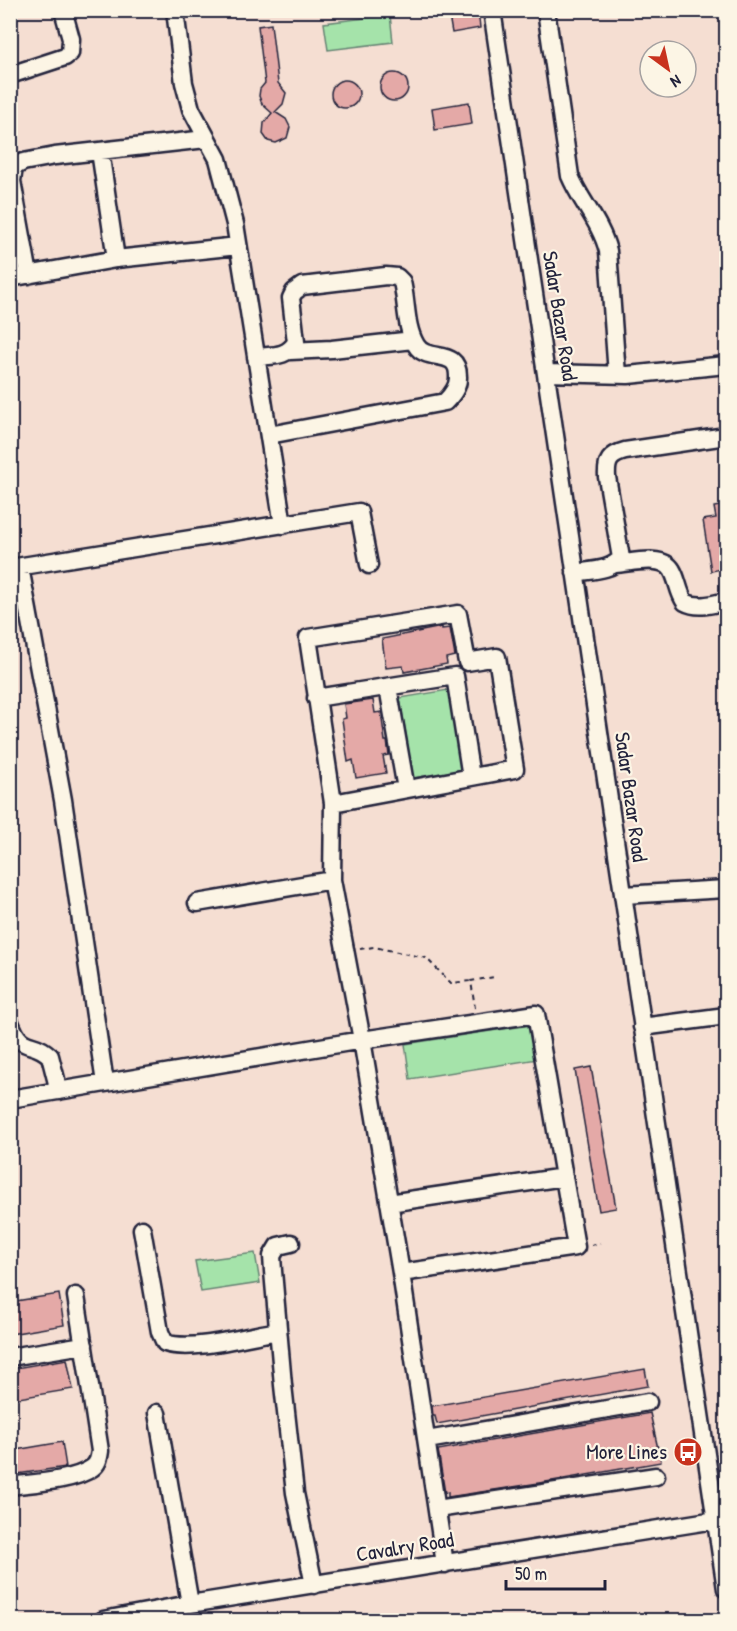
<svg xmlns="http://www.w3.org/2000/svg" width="737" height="1631" viewBox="0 0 737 1631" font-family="'Patrick Hand',sans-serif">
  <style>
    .green { fill: #a5e3aa; stroke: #648272; stroke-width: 1.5 }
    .building { fill: #e4a9a7; stroke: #22223b; stroke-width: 1.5 }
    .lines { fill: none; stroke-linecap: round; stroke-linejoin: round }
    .minor-casing { stroke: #22223b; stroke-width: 21 }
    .path { stroke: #22223b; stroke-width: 2; stroke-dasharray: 4.5 4.5; stroke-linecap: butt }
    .minor { stroke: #fcf5e5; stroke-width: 16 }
    .labels { text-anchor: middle; stroke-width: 4.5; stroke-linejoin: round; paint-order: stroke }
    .street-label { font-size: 21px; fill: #22223b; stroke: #fcf5e5 }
    .poi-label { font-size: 21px; fill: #22223b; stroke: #fcf5e5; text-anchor: end }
  </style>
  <rect width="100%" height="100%" fill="#f5ded2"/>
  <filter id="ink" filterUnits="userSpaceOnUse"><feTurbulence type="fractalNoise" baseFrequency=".0167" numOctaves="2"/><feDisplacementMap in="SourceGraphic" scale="12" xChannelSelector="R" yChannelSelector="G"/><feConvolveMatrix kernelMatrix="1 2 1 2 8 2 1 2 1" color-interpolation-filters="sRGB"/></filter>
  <g filter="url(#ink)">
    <path class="green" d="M390,15L393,42L328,50L324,23Z
      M448,690L461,770L413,778L400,698Z
      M531,1025L538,1059L410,1079L405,1044Z
      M255,1253L260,1283L201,1292L195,1261Z"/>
    <path class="building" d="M448,10H478L480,28L452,33Z
      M271,24L278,83L286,93L283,104L275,112L286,119L290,127L287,138L276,143L268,141L263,134L264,123L272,113L262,104L259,96L260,89L265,83L258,26Z
      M380 87a14 14 0 1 1 28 0a14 14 0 1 1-28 0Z
      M331 94a14 14 0 1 1 28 0a14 14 0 1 1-28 0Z
      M469,102L472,124L435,130L432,108Z
      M726,505V568L711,571L703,520L716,518L714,507Z
      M442,627V629L450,628L455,656L446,658L447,664L404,672L403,666L386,668L382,639Z
      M373,700L375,713L381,712L385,741H387L389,755L383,756L386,773L356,778L353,760L348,762L342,719L346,718L344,704Z
      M591,1067L616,1208L599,1211L575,1070Z
      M59,1294L64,1325L10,1334V1302Z
      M67,1359L73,1389L13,1399L10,1369Z
      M645,1369L648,1386L437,1424L435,1416H433L432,1406Z
      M650,1413L661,1462L552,1481L448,1497V1492L445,1493L438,1450Z
      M62,1442L66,1467L10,1475V1451Z"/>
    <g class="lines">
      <g class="minor-casing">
        <path id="minor" d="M175,10L184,83L191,109L218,159L235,224L283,525
          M492,10L726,1589
          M546,10L570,176C581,202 601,223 608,251L617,375
          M10,75L65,57L70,53L71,39L63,10
          M100,151L116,259
          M29,275L12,181L14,167L23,162L55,156L206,139
          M10,278L116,259L238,246
          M290,351L332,349L413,340
          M256,357C273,355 286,358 296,342L291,298L294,292L302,286L386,276L397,277L402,282C407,302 405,327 416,345C427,364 459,346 458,378C458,388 452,395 445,402L269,435
          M546,373L628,375L726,365
          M616,564C631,563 663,554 672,570C678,580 678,592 685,602C698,609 713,604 726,601
          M20,567L63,800L105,1083
          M10,568L359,512L369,565
          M575,573C591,570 611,571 621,558L607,477C606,461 610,455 625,451L726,436
          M388,687L406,789
          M316,698L455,676L471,777
          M333,803L515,769L497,657L467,662L458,614L308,638L333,803L332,880L362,1040L401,1273L445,1564
          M623,895L726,889
          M197,903L332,880
          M10,1022C22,1055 32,1038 50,1056L59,1091
          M642,1027L726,1016
          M10,1099L362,1040L536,1014L576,1247L401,1273
          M389,1203L564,1177
          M142,1229L160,1332L165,1343C193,1352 247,1336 278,1331
          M291,1243L278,1246L272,1256L273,1271L283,1385L295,1493L314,1585
          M10,1357L84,1345
          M157,1413L190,1604
          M427,1440L648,1402
          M10,1486C32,1483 74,1481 92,1468C98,1464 99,1458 100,1451L76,1296
          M437,1509L656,1476
          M103,1620L190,1604L715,1520"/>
      </g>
      <path class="path" d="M360,949L374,947L426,958L451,983L471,981
        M475,1008L471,981L494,977
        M591,1245L600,1243"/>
      <use href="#minor" class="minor"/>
    </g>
  </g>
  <defs>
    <g id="bus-disc" transform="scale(1.5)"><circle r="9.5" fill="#c8321e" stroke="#fcf5e5"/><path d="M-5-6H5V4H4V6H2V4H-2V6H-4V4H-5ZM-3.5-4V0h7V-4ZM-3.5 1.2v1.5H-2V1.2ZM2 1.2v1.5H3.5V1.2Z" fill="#fff"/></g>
  </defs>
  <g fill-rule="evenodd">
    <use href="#bus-disc" x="688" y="1452"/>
  </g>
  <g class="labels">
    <g class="street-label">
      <text transform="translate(560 316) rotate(81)" y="7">Sadar Bazar Road</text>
      <text transform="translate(631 797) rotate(82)" y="7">Sadar Bazar Road</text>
      <text transform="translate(405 1547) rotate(-9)" y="7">Cavalry Road</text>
    </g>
    <g class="poi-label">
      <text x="667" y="1459">More Lines</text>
    </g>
  </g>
  <rect width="737" height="1631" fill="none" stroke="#fcf5e5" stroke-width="36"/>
  <rect x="18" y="18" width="701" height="1595" fill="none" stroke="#22223b" stroke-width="2" filter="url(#ink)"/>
  <g transform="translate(668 69) rotate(147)"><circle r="28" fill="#fcf5e5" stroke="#a5a1a1" stroke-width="1.5"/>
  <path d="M0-4.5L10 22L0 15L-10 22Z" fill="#c8321e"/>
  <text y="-9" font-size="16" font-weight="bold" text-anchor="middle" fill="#22223b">N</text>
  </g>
  <path d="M506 1580v9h99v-9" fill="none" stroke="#22223b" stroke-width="3"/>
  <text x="515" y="1580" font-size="18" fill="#22223b" stroke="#fcf5e5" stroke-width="4.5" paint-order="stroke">50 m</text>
</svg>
